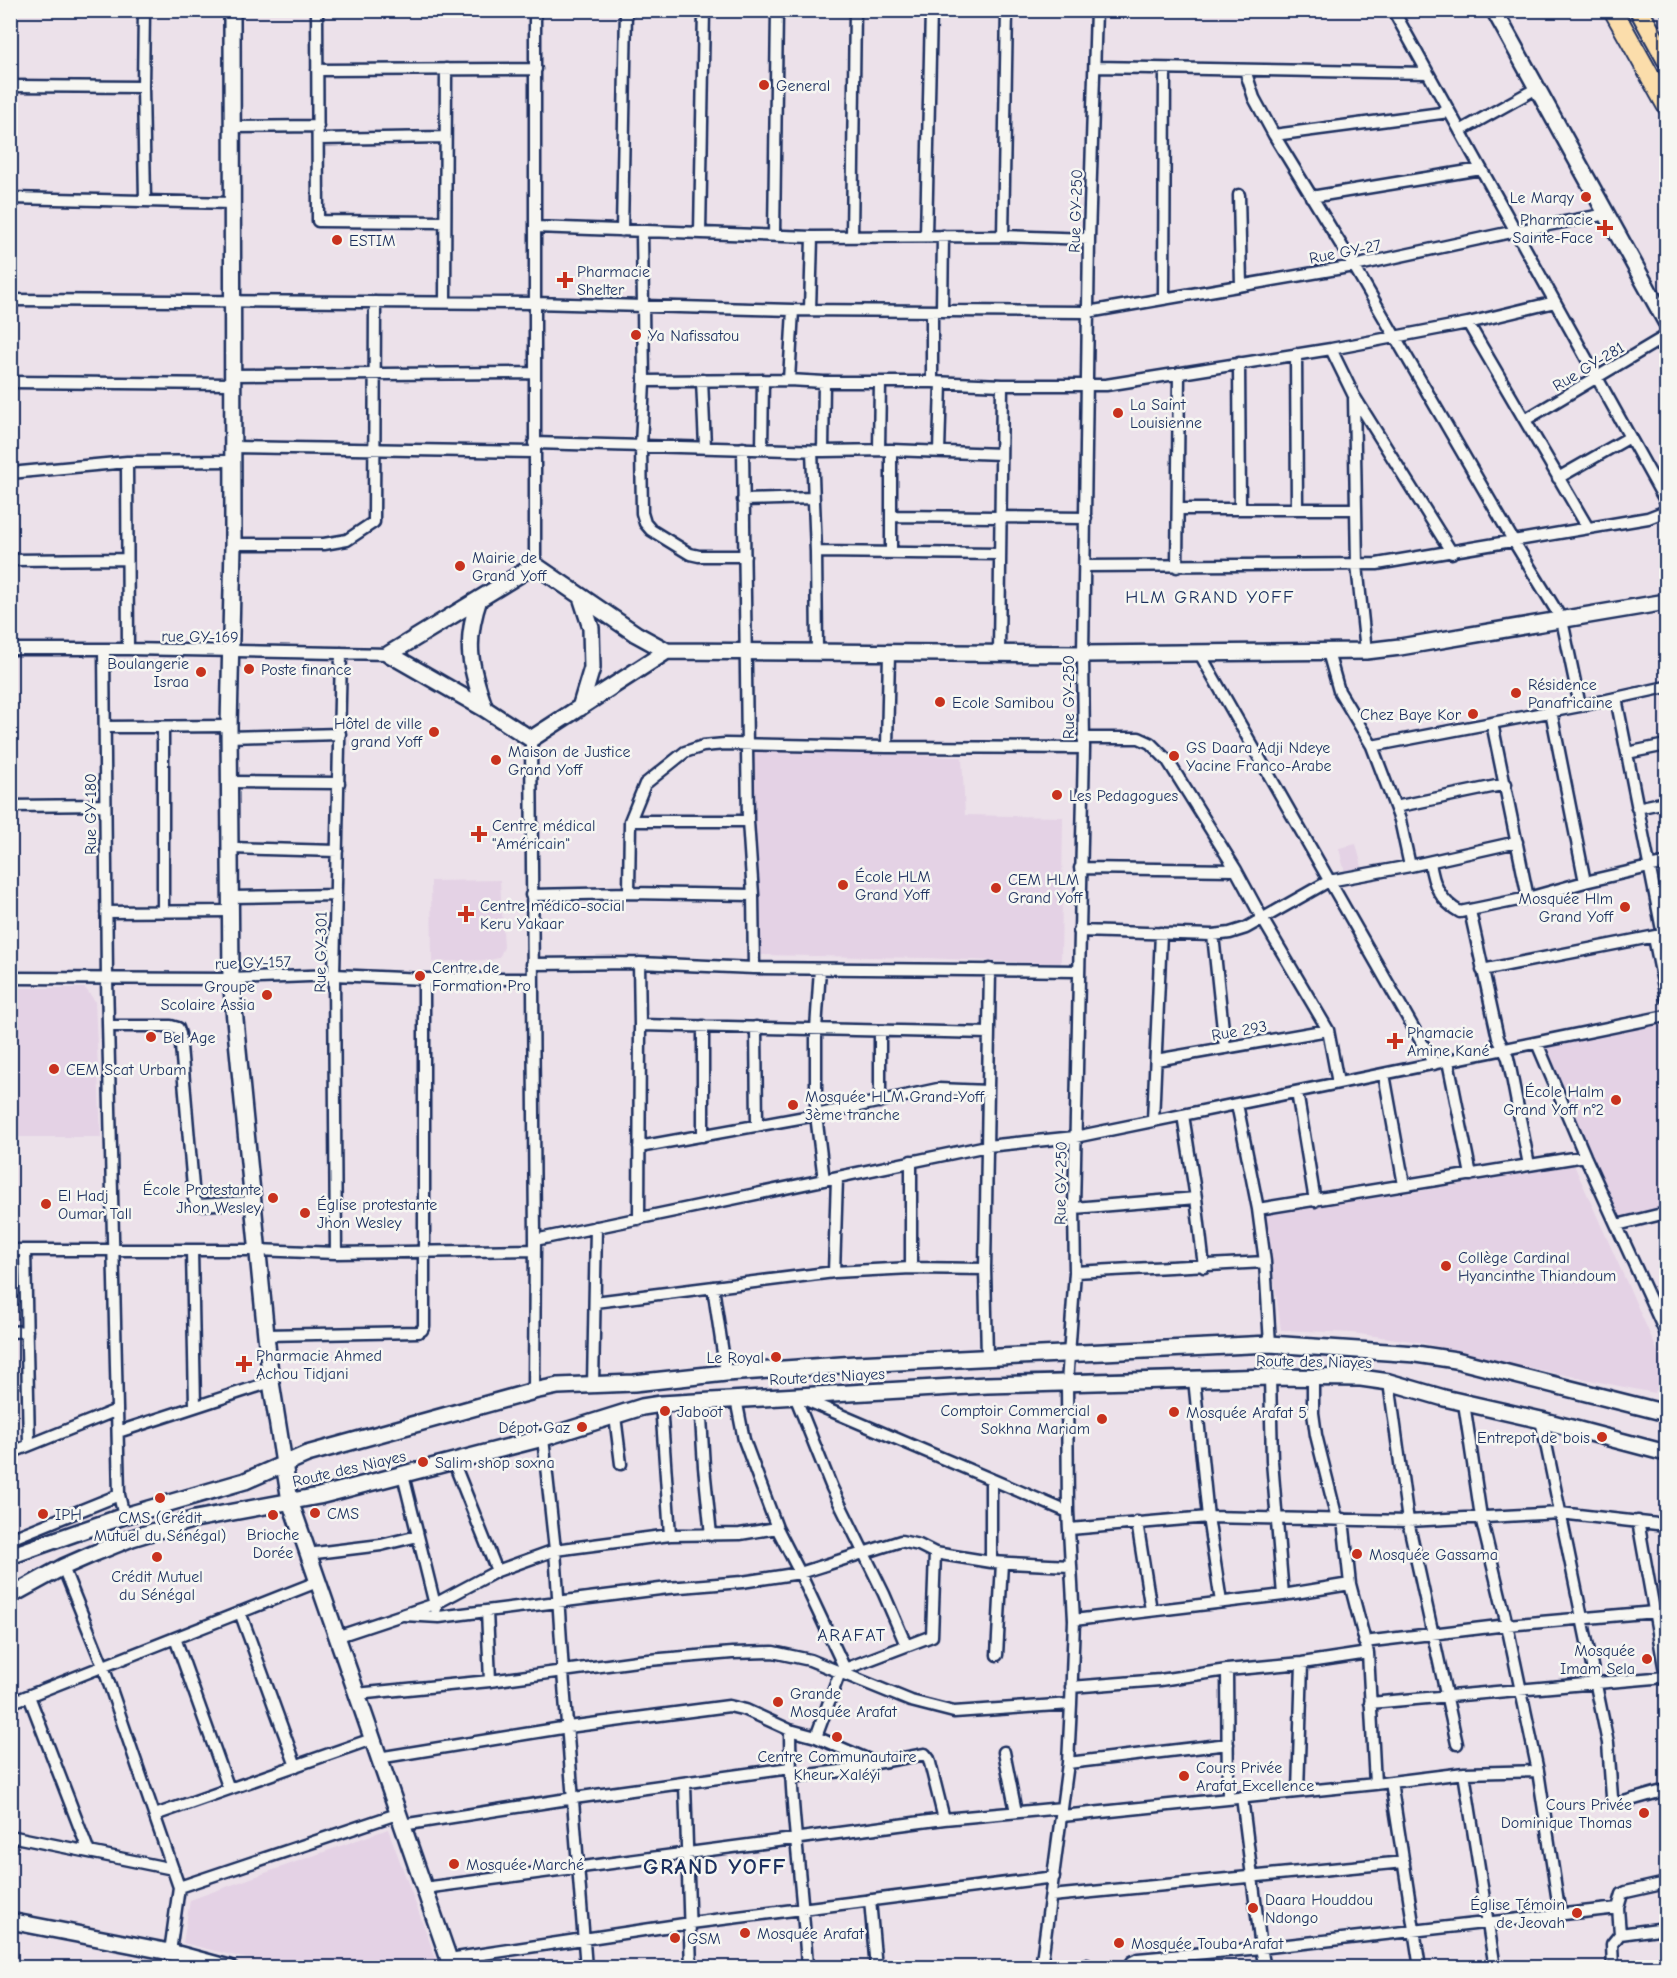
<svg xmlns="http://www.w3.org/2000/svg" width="1677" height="1978" viewBox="0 0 1677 1978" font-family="'Comic Neue',sans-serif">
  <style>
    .built { fill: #e4d2e5 }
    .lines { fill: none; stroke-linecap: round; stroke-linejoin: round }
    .stream { stroke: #618db6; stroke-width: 4 }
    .street-casing { stroke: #1b2f5e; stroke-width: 15 }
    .secondary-casing { stroke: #1b2f5e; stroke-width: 20 }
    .highway-casing { stroke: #1b2f5e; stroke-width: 22 }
    .street { stroke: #f6f6f2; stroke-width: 10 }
    .secondary { stroke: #f6f6f2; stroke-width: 15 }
    .highway { stroke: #fbddab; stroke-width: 18 }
    .poi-dot { fill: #c8321e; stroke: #f6f6f2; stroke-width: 2 }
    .labels { text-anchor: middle; stroke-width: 5; stroke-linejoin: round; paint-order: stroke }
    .poi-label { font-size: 16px; fill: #1b2f5e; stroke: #f6f6f2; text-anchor: start }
    .street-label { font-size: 16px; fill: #1b2f5e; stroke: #f6f6f2 }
    .neighbourhood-label { font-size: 18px; letter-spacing: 1.5px; fill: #1b2f5e; stroke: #f6f6f2 }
    .district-label { font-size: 22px; font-weight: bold; letter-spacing: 1.5px; fill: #1b2f5e; stroke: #f6f6f2 }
  </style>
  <rect width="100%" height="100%" fill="#ece1ea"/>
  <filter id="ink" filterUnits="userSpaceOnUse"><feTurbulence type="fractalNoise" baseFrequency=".0167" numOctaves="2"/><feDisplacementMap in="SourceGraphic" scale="12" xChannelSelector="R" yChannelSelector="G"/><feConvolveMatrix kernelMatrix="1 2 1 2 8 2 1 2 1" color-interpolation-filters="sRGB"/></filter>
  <g filter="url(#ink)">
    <path class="built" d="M754,750L962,757L965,815L1063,817L1061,964L927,958L758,955Z
      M1356,844L1362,867L1345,873L1339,848Z
      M500,880L504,947L499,958L490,960L432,962L431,881Z
      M11,988H85L95,1001L101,1137H11Z
      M1666,1020V1209L1619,1220L1542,1045Z
      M1574,1165L1666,1370V1379L1654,1393L1481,1358L1419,1342L1352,1333L1281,1330L1265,1212L1408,1193Z
      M388,1829L439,1967H280L183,1943L190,1900Z"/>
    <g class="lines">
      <path class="stream" d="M1660,10L1666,22"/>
      <g class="street-casing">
        <path id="street" d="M317,10L318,221L445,222
          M1393,10L1666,502
          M1095,67L1428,73
          M317,70L536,69
          M1245,70L1254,98L1274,135L1354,266L1513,540L1562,620L1580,706
          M10,86L143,87L145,201
          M143,87L144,10
          M232,127L318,126
          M1460,131L1537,88
          M1274,135L1449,112
          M318,139L445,137
          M1239,195L1241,285
          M1311,197L1481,169
          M10,198L232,203
          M535,227L812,237L1003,236L1089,239
          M622,231L626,10
          M642,232L644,381L641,446L642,513L645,523L651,530L690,554L699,556H745
          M700,233L704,10
          M774,235L777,10
          M852,236L855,10
          M926,236L931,10
          M1003,236L1007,10
          M1164,298L1165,69
          M10,300L534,303L793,310L1088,312L1354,266L1516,231L1607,214
          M445,303L446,69
          M810,310L812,237
          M942,310L943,236
          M1468,323L1588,528
          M1331,349L1354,396L1452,553
          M1296,354L1297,508
          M1239,363L1240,508
          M232,375L534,373
          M702,380L705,446
          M789,380L793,310
          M644,381L789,380L824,382H932L1002,385H1106L1331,349L1468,323L1555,302
          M10,382L232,384
          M932,382V311
          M1354,396L1357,565L1366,651
          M1525,420L1666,336
          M534,443L823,451L891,450L1001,454
          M232,447L534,452
          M743,448L748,821L753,895L754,968
          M762,449L763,380
          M879,450L880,382
          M891,450V553
          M812,451L816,552L817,651
          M823,451L824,382
          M939,452L941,383
          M127,462L128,649
          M10,473L127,462L232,461
          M1558,478L1630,437
          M743,500L813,498
          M1178,509H1356
          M891,516L1086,518
          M233,544H324L347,540L374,522L375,302
          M816,552L1000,554
          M10,560L127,559
          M535,565V10
          M1084,566L1377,564L1648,518L1666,511
          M1177,567L1179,373
          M10,649H128L389,654
          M104,649L107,979L119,1495L124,1516
          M1328,652L1339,691L1372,746L1400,820L1410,866
          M999,654L1002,385
          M1200,654L1434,1064
          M1616,698L1663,935
          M1551,711L1585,882
          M1492,723L1528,898
          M105,727L229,726
          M229,737L340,734
          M1083,738H1139L1150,743L1168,761L1236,870L1263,920L1328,1030L1338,1083
          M531,739L535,1240L534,1391
          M1372,746L1580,706L1666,687
          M887,747L889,653
          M1627,753L1666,745
          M230,782L339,783
          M10,806L105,805
          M1395,807L1506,784
          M1637,808L1666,802
          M630,821H748
          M231,848L337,851
          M1430,862C1433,884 1440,901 1460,912L1528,898L1585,882L1666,863
          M1080,868L1236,870
          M629,893L630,821L645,784L685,752L703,746L725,744L887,747L1084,748
          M531,895L629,893L753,895
          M231,897L336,895
          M163,911V727
          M1470,911L1498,1038L1508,1058L1510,1067L1529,1165
          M106,912L231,911
          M1079,931L1213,935L1230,933L1246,928L1329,881L1410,866L1517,842
          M1213,935L1225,1048
          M1654,937L1666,998
          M532,964L639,963L754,968L1079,971
          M820,969L816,1029V1115L824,1180
          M1482,970L1666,934
          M10,978L231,979L334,975L424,979H532
          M640,1025L989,1033
          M108,1026H171L178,1028L180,1034L194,1199L199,1205L252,1202
          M756,1027L757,1126
          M1537,1043L1585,1156L1666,1334
          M1156,1060L1328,1030
          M1448,1061L1471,1175
          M1384,1074L1404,1185
          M1297,1092L1315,1201
          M880,1102V1031
          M1237,1104L1258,1209L1265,1262L1270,1344
          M1183,1115L1196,1198L1204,1267
          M1153,1121L1161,933
          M703,1136V1026
          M639,1147L816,1115L938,1089L988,1091
          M911,1161V1268
          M1074,1208L1196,1198
          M1258,1209L1585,1156
          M639,1219L640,1025L639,963
          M1617,1225L1666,1213
          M535,1240L987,1146L1075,1137L1666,1016
          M10,1250H256L336,1253L535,1250
          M25,1250L29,1445
          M192,1250L195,1406
          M336,1253L334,975L341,653
          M834,1272L837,1178
          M1075,1272L1265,1262
          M713,1287L726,1373
          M595,1302L834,1272L911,1268L985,1269
          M10,1332L27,1331
          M266,1335L418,1332L422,1330L424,1326V979
          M987,1357L985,1269L990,969
          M1313,1376V1413L1316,1435L1337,1519
          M1270,1377L1272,1461L1283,1595
          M1194,1379L1208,1517L1221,1602
          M1389,1382L1408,1521L1457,1744
          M593,1385L596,1227
          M795,1396L832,1488L884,1594L906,1645
          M801,1398L1068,1512
          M736,1399L744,1440L777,1528L800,1573L845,1669
          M700,1401L704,1467L711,1535
          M1464,1403L1481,1517L1507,1625L1538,1771L1560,1915
          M661,1404L670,1535
          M615,1416L621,1464
          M1541,1420L1608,1743L1612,1797L1615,1802L1620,1803L1666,1790
          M118,1432L271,1382
          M543,1438L555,1550L563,1672L586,1968
          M10,1453L117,1410
          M453,1461L497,1571
          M403,1475L436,1609
          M991,1479V1562
          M1343,1519L1350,1584L1368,1653L1375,1784
          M1638,1521L1666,1677
          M1137,1522L1151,1610
          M1070,1529L1208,1517L1408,1521L1560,1513L1666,1525
          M10,1539L119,1495
          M307,1554L381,1545L418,1536
          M63,1567L103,1666L179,1887L170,1952
          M487,1611L490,1681
          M240,1612L296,1766
          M404,1615L439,1617L668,1588L742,1582L800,1573L901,1541L919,1545L935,1553L991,1562L1070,1566
          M1074,1620L1283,1595L1350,1584
          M336,1637L435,1604L497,1571L555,1550L670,1535L740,1534L777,1528
          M175,1638L229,1789
          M1364,1642L1507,1625L1666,1611
          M997,1655L1002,1563
          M1227,1670L1228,1799
          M1071,1687L1160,1680L1227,1670L1302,1663L1368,1653
          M356,1694L490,1681L637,1661L732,1653L773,1652L810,1660L911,1701L954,1712L1071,1704
          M29,1696L89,1852
          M10,1703L317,1582
          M1370,1703L1666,1677
          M790,1730C790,1810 803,1888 807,1968
          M816,1737L840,1672L845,1669L932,1636L935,1553
          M1004,1752L1016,1812
          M378,1758L568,1727L729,1706L746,1710L790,1730L816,1737L876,1763L925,1754L929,1759L944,1819
          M1068,1763L1228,1744
          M1464,1773L1495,1968
          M791,1777L866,1768L876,1763
          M1391,1782L1420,1968
          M685,1784L691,1968
          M1298,1792L1302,1663
          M1242,1797L1261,1948L1265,1968
          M155,1815L372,1739
          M1062,1816L1375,1784L1464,1773L1538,1771
          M402,1825L574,1798L790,1768
          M10,1836L173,1869
          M179,1887L397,1814
          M424,1888L944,1819L1062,1808
          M1051,1896L1404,1862
          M870,1900L876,1968
          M1620,1934L1666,1928
          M449,1959L691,1923L1054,1877
          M1041,1968L1068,1763L1071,1704L1074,1620L1068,1512L1067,1383L1075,1272L1074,1208L1084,748L1083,654L1089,239L1096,10
          M1087,1968V1965
          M1129,1968L1132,1962L1138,1959L1261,1948L1618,1908
          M1613,1968L1612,1944L1620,1934L1618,1908L1622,1894L1626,1892L1666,1883"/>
      </g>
      <g class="secondary-casing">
        <path id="secondary" d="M232,10L233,544L229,726L231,979L266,1335L271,1382L290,1501L452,1968
          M1494,10L1666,322
          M479,599C464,643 470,667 485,709
          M667,651L531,739L485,709L389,654L535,565L636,634L667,651L1083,654L1366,651L1400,647L1666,602
          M580,708L592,668L591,628L581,597
          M10,1556L124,1516L245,1481L307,1454L534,1391L558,1386L634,1383L726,1373L856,1364L1270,1344L1416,1354L1456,1360L1666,1413
          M10,1596L63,1567L95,1553L132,1538L195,1519L319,1496L543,1438L642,1407L661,1404L987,1385L1270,1377L1361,1378L1389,1382L1444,1398L1541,1420L1666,1453
          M10,1921L170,1952L229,1968"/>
      </g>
      <g class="highway-casing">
        <path id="highway" d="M1613,10L1666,105
          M1639,10L1666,59"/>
      </g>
      <use href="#street" class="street"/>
      <use href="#secondary" class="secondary"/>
      <use href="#highway" class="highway"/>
    </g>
  </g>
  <g class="poi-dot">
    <circle cx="764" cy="85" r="6"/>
    <circle cx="1586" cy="197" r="6"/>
    <path d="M1602 219h6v6h6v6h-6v6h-6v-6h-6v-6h6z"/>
    <circle cx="337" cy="240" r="6"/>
    <path d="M562 271h6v6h6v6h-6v6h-6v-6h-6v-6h6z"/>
    <circle cx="636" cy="335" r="6"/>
    <circle cx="1118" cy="413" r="6"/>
    <circle cx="460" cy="566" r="6"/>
    <circle cx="249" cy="669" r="6"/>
    <circle cx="201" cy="672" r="6"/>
    <circle cx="1516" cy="693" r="6"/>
    <circle cx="940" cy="702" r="6"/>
    <circle cx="1473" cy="714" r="6"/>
    <circle cx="434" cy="732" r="6"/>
    <circle cx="1174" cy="756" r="6"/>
    <circle cx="496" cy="760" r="6"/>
    <circle cx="1057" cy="795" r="6"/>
    <path d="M476 825h6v6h6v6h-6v6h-6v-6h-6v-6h6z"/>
    <circle cx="843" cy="885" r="6"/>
    <circle cx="996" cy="888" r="6"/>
    <circle cx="1625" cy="907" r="6"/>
    <path d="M463 905h6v6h6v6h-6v6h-6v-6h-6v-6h6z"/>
    <circle cx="420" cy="976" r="6"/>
    <circle cx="267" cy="995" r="6"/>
    <circle cx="151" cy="1037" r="6"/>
    <path d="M1392 1032h6v6h6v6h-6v6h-6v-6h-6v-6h6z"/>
    <circle cx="54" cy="1069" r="6"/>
    <circle cx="1616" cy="1100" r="6"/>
    <circle cx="793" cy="1105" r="6"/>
    <circle cx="273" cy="1198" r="6"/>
    <circle cx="46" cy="1204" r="6"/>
    <circle cx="305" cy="1213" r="6"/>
    <circle cx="1446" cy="1266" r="6"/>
    <circle cx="776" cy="1357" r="6"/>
    <path d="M241 1355h6v6h6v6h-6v6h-6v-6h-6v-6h6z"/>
    <circle cx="665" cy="1411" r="6"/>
    <circle cx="1174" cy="1412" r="6"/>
    <circle cx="1102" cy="1419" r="6"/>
    <circle cx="582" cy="1427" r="6"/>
    <circle cx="1602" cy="1437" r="6"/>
    <circle cx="423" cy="1462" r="6"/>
    <circle cx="160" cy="1498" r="6"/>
    <circle cx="315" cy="1513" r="6"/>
    <circle cx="43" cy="1514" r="6"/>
    <circle cx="273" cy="1515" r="6"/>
    <circle cx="1357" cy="1554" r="6"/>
    <circle cx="157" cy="1557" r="6"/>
    <circle cx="1647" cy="1659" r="6"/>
    <circle cx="778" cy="1702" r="6"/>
    <circle cx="837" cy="1737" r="6"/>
    <circle cx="1184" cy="1776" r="6"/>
    <circle cx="1644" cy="1813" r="6"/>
    <circle cx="454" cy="1864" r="6"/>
    <circle cx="1253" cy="1908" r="6"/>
    <circle cx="1577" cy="1913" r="6"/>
    <circle cx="745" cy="1933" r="6"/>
    <circle cx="675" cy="1938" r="6"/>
    <circle cx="1119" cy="1943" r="6"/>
  </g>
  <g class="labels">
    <g class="poi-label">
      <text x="776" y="91">General</text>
      <text x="1574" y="203" text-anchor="end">Le Marqy</text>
      <text x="1593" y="225" text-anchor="end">Pharmacie<tspan x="1593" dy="18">Sainte-Face</tspan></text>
      <text x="349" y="246">ESTIM</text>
      <text x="577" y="277">Pharmacie<tspan x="577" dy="18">Shelter</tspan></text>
      <text x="648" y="341">Ya Nafissatou</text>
      <text x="1130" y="410">La Saint<tspan x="1130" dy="18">Louisienne</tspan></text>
      <text x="472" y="563">Mairie de<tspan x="472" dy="18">Grand Yoff</tspan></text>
      <text x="189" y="669" text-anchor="end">Boulangerie<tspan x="189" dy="18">Israa</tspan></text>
      <text x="261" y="675">Poste finance</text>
      <text x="1528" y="690">Résidence<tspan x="1528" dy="18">Panafricaine</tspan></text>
      <text x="952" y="708">Ecole Samibou</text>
      <text x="1461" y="720" text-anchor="end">Chez Baye Kor</text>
      <text x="422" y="729" text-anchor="end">Hôtel de ville<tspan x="422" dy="18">grand Yoff</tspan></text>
      <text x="1186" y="753">GS Daara Adji Ndeye<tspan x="1186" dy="18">Yacine Franco-Arabe</tspan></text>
      <text x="508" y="757">Maison de Justice<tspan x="508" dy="18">Grand Yoff</tspan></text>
      <text x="1069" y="801">Les Pedagogues</text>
      <text x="492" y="831">Centre médical<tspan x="492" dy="18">"Américain"</tspan></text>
      <text x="855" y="882">École HLM<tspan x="855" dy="18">Grand Yoff</tspan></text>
      <text x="1008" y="885">CEM HLM<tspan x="1008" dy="18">Grand Yoff</tspan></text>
      <text x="1613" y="904" text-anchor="end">Mosquée Hlm<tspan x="1613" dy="18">Grand Yoff</tspan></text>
      <text x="480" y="911">Centre médico-social<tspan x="480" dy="18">Keru Yakaar</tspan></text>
      <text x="432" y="973">Centre de<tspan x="432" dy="18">Formation Pro</tspan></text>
      <text x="255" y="992" text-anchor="end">Groupe<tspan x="255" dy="18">Scolaire Assia</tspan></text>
      <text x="1407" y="1038">Phamacie<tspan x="1407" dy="18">Amine Kané</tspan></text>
      <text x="163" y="1043">Bel Age</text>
      <text x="66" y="1075">CEM Scat Urbam</text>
      <text x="1604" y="1097" text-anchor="end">École Halm<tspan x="1604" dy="18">Grand Yoff n°2</tspan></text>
      <text x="805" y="1102">Mosquée HLM Grand-Yoff<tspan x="805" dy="18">3ème tranche</tspan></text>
      <text x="261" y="1195" text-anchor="end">École Protestante<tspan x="261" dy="18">Jhon Wesley</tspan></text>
      <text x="58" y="1201">El Hadj<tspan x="58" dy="18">Oumar Tall</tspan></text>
      <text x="317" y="1210">Église protestante<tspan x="317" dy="18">Jhon Wesley</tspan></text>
      <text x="1458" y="1263">Collège Cardinal<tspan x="1458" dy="18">Hyancinthe Thiandoum</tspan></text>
      <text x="256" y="1361">Pharmacie Ahmed<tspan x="256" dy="18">Achou Tidjani</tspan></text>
      <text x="764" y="1363" text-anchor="end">Le Royal</text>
      <text x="1090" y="1416" text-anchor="end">Comptoir Commercial<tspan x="1090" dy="18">Sokhna Mariam</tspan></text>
      <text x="677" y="1417">Jaboot</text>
      <text x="1186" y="1418">Mosquée Arafat 5</text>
      <text x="570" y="1433" text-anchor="end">Dépot Gaz</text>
      <text x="1590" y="1443" text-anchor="end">Entrepot de bois</text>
      <text x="435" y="1468">Salim shop soxna</text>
      <text x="327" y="1519">CMS</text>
      <text x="55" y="1520">IPH</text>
      <text x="160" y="1523" text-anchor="middle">CMS (Crédit<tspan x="160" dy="18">Mutuel du Sénégal)</tspan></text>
      <text x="273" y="1540" text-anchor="middle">Brioche<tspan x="273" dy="18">Dorée</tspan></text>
      <text x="1369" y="1560">Mosquée Gassama</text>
      <text x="157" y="1582" text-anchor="middle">Crédit Mutuel<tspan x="157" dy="18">du Sénégal</tspan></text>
      <text x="1635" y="1656" text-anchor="end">Mosquée<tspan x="1635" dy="18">Imam Sela</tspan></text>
      <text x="790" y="1699">Grande<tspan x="790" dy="18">Mosquée Arafat</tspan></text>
      <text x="837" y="1762" text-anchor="middle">Centre Communautaire<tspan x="837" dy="18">Kheur Xaléyi</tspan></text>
      <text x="1196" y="1773">Cours Privée<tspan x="1196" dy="18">Arafat Excellence</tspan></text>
      <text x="1632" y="1810" text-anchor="end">Cours Privée<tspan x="1632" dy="18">Dominique Thomas</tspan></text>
      <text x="466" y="1870">Mosquée Marché</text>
      <text x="1265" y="1905">Daara Houddou<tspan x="1265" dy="18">Ndongo</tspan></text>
      <text x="1565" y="1910" text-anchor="end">Église Témoin<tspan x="1565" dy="18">de Jeovah</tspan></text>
      <text x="757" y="1939">Mosquée Arafat</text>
      <text x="687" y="1944">GSM</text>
      <text x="1131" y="1949">Mosquée Touba Arafat</text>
    </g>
    <g class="street-label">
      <text transform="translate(1075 211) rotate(-88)" y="6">Rue GY-250</text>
      <text transform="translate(1345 251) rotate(-11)" y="6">Rue GY-27</text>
      <text transform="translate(1588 366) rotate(-31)" y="6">Rue GY-281</text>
      <text transform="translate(200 636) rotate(1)" y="6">rue GY-169</text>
      <text transform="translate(1068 697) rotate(-90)" y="6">Rue GY-250</text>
      <text transform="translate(90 814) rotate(-90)" y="6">Rue GY-180</text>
      <text transform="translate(320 952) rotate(-89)" y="6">Rue GY-301</text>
      <text transform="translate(253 962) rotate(-2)" y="6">rue GY-157</text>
      <text transform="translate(1239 1030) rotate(-10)" y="6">Rue 293</text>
      <text transform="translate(1060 1183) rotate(-89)" y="6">Rue GY-250</text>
      <text transform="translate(1314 1361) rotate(1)" y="6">Route des Niayes</text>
      <text transform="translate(827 1376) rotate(-3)" y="6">Route des Niayes</text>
      <text transform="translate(349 1468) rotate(-13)" y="6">Route des Niayes</text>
    </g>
    <g class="neighbourhood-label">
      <text x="1210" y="603">HLM GRAND YOFF</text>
      <text x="852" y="1641">ARAFAT</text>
    </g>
    <g class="district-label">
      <text x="715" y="1874">GRAND YOFF</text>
    </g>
  </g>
  <rect width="1677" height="1978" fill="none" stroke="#f6f6f2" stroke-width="36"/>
  <rect x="18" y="18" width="1641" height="1942" fill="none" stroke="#1b2f5e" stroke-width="2" filter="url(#ink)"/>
</svg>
